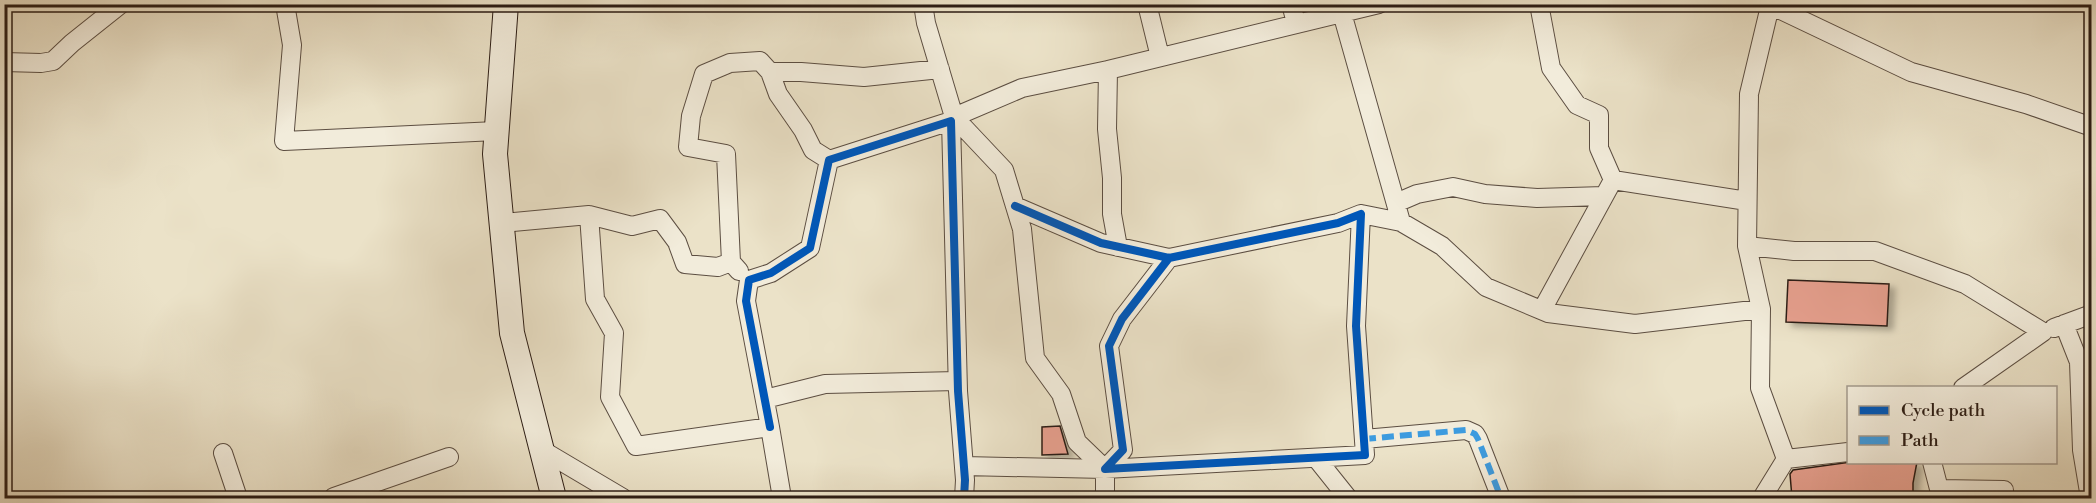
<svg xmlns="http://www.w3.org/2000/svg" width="2096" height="503" viewBox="0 0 2096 503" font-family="'Libre Bodoni',serif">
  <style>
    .building { fill: #e7a08f; stroke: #2c1d15; stroke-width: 1.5; filter: url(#shadow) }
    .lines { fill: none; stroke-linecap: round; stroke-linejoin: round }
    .minor-casing { stroke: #5c4e42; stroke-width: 20 }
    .secondary-casing { stroke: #2c1d15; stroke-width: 26 }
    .minor { stroke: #f2ecdb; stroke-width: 18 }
    .secondary { stroke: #f2ecdb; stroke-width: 24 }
    .quiet { stroke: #3d9bdf; stroke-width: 6; stroke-dasharray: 12 6; stroke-linecap: butt }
    .cycleway-casing { stroke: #f2ecdb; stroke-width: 11 }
    .cycleway { stroke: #0057b8; stroke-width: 8 }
  </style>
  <defs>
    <filter id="shadow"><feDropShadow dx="6" dy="4" stdDeviation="3" flood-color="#0004"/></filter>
  </defs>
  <rect width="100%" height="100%" fill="#ebe2c8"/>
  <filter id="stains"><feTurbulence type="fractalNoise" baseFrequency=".00333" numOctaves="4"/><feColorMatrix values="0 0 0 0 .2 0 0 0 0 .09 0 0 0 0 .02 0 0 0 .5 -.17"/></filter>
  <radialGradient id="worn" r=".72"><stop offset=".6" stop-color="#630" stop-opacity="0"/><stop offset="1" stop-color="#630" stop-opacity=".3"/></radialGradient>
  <path class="building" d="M1788,280L1889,284L1887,326L1786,322Z
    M1060,426L1068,454L1042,455V427Z
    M1851,462H1917L1913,483V498H1792L1790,474L1793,470Z"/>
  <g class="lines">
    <g class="minor-casing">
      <path id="minor" d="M285,4L292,45L284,141L496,131
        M923,4L926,23L954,117L1004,170L1022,229L1035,358L1061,394L1077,442L1105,469
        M1147,4L1160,57
        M1291,4L1296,23
        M1539,4L1551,68L1577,105L1599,115V148L1613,180
        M1768,4L1911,72L2026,104L2092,127
        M1770,6L1749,94L1747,246L1761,309L1760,388L1786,459
        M1342,13L1401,222
        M4,62L41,63L53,61L72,43L121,4
        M1108,70L1379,4
        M770,72L778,94L803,130L813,150L829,160
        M954,117L1022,88L1108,70L1107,129L1112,178V214L1118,247
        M1396,203L1417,194L1453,187L1485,194L1537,198L1604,196
        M1015,206L1101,243L1169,258L1338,223L1361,214L1356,326L1365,455L1105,469L1123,450L1109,346L1122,319L1169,258
        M1361,214L1401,222L1442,246L1486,287L1548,313L1635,324L1761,309
        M589,215L632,226L660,219L677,242L685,264L718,267L731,262L739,271
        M502,223L589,215L595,299L614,333L610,397L636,446L770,427L782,498
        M1747,246L1794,251H1875L1965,284L2043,332L1963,388
        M731,262L726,154L688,147L691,116L704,74L730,63L760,61L770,72H801L864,77L940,69
        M1542,310L1613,180L1747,201
        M2064,324L2079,362L2082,450L2090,498
        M2054,328L2092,314
        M765,399L825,384L957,381
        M770,427L746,301L749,280L771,273L810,248L829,160L951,121L958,391L965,480L964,498
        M1364,439L1466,430L1475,434L1478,439L1501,498
        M542,450L623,498
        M223,453L238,498
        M1316,458L1348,498
        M1932,462L1939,489L2004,490
        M964,466L1105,469V498
        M334,498V497L449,457
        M1762,498L1786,459L1848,452"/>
    </g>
    <g class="secondary-casing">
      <path id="secondary" d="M506,4L495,154L512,333L554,498"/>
    </g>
    <use href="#minor" class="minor"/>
    <use href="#secondary" class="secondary"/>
    <path class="quiet" d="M1364,439L1466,430L1475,434L1478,439L1501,498"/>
    <g class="cycleway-casing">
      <path id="cycleway" d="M1015,206L1101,243L1169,258L1338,223L1361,214L1356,326L1365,455L1105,469L1123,450L1109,346L1122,319L1169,258
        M770,427L746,301L749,280L771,273L810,248L829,160L951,121L958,391L965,480L964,498"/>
    </g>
    <use href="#cycleway" class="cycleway"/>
  </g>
  <rect width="2096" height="503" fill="none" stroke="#ebe2c8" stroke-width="24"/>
  <rect x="6" y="6" width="2084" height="491" fill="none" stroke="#2c1d15" stroke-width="3"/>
  <rect x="12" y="12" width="2072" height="479" fill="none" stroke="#2c1d15" stroke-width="1.5"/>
  <rect x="1847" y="386" width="210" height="78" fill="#f2ecdb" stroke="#a3998c" stroke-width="1.5"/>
  <rect x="1859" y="406" width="30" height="9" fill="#0057b8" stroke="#a3998c" stroke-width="1.5"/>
  <text x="1901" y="416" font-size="18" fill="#2c1d15">Cycle path</text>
  <rect x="1859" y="436" width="30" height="9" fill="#3d9bdf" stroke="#a3998c" stroke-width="1.5"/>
  <text x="1901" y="446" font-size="18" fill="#2c1d15">Path</text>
  <rect width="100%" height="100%" filter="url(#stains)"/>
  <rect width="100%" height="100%" fill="url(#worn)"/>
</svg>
